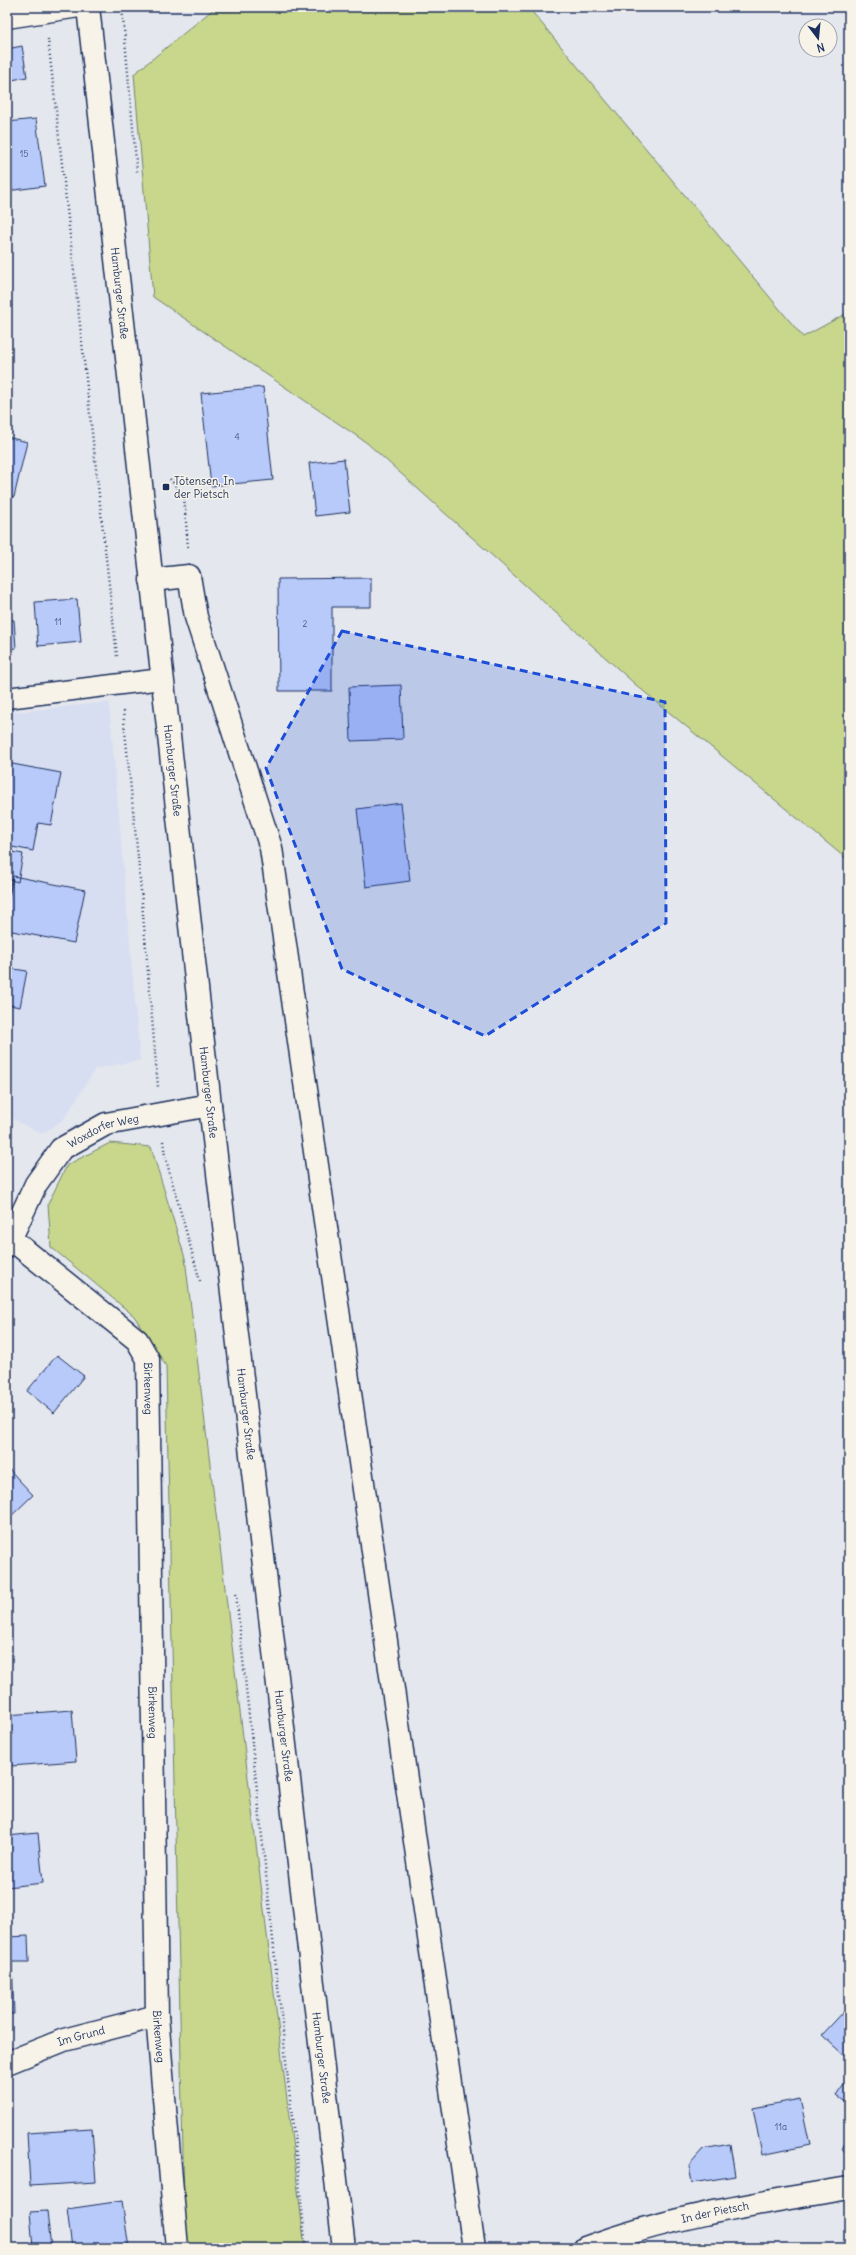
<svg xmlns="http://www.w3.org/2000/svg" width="856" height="2255" viewBox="0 0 856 2255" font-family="Delius,sans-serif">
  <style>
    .built { fill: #d7def1 }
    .green { fill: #c8d78b; stroke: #728374 }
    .building { fill: #b8cafa; stroke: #1b2f5e }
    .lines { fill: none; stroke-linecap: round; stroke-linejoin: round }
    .lane-casing { stroke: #1b2f5e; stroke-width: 23 }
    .street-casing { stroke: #1b2f5e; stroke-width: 25 }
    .secondary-casing { stroke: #1b2f5e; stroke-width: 25 }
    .path { stroke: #1b2f5e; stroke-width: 2.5; stroke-dasharray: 1 3; stroke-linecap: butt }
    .lane { stroke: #f7f3e8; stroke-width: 20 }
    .street { stroke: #f7f3e8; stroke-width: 22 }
    .secondary { stroke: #f7f3e8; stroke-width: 22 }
    .marked { fill: #1d4ed8; fill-opacity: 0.2; stroke: #1d4ed8; stroke-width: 3; stroke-dasharray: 8 5; stroke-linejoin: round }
    .poi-dot { fill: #1b2f5e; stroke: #f7f3e8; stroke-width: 1.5 }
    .labels { text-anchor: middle; stroke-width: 3; stroke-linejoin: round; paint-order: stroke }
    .number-label { font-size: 9px; fill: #425685 }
    .street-label { font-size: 11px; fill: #1b2f5e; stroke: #f7f3e8 }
    .poi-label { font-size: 11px; fill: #1b2f5e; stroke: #f7f3e8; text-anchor: start }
  </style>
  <rect width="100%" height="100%" fill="#e4e7ed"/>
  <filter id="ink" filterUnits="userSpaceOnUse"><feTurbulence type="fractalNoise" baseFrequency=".025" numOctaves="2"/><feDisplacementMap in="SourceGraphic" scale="8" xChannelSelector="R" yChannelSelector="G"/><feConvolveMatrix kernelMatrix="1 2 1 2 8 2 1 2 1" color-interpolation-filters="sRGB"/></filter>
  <g filter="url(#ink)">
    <path class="built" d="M109,702L140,1060L95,1069L64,1119L42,1134L7,1116V713Z"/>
    <path class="green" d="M216,7H528L803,337L849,312V861L636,685L367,443L153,297L134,74Z
      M110,1143L151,1147L185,1258L305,2248H185L166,1366L134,1316L51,1247L48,1204L67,1165Z"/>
    <path class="building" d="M22,46L27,77L7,81V49Z
      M36,119L45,186L7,191V122Z
      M263,387L273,480L211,486L201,393Z
      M7,437L27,442L14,497L7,496Z
      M344,459L350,512L315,516L309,463Z
      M371,578V607H332V691H279L278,579Z
      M77,599L81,642L38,646L35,602Z
      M7,620H14L16,648L7,649Z
      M401,685L403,739L351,741L349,687Z
      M7,763L61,773L51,825L38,823L33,851L7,846Z
      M401,803L410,881L366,887L357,809Z
      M7,851L23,854L18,882L11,880L7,905Z
      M13,876L85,890L74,943L7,930V908Z
      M7,968L27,971L20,1007L9,1005L7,1013Z
      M57,1355L84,1376L54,1413L27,1391Z
      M7,1467L33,1495L7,1520Z
      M72,1710L76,1761L11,1766L7,1715Z
      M38,1833L43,1883L7,1887V1836Z
      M28,1936L29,1962H12L14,2014H7V1937Z
      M849,2006V2060L822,2035Z
      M848,2079L849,2080V2105L836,2096Z
      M800,2099L810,2145L762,2155L753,2108Z
      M92,2129L96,2182L30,2186L27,2133Z
      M849,2135V2159L842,2149Z
      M730,2144L735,2176L692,2183L689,2165L703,2149Z
      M122,2201L129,2248H72L67,2209Z
      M47,2211L51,2248H33L30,2212Z"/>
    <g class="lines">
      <g class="lane-casing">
        <path id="lane" d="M7,18L79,7
          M7,698L162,679"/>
      </g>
      <g class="street-casing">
        <g id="street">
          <path d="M151,580L189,576L196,617L271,848L474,2248"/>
          <path id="s1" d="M11,1239L137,1340L148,1359L157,2016L177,2248"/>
          <path id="s2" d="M7,1246L36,1184L61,1149L106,1124L210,1105"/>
          <path id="s3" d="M7,2063L64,2040L157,2016"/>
          <path id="s4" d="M585,2248C670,2216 760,2203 849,2188"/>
        </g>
      </g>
      <g class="secondary-casing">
        <g id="secondary">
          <path id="s5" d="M88,7L210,1105L344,2248"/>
        </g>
      </g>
      <path class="path" d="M122,7L137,172
        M48,39L117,656
        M170,479L184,496L188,548
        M123,711L139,868L158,1087
        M163,1141L165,1156L200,1281
        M236,1594L306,2248"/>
      <use href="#lane" class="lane"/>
      <use href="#street" class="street"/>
      <use href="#secondary" class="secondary"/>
    </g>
  </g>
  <path class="marked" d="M342,631L665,702L666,923L485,1036L342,969L266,768Z"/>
  <rect class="poi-dot" x="162" y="483" width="8" height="8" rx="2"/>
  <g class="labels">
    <g class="number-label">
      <text x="24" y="157">15</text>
      <text x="237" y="440">4</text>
      <text x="58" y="625">11</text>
      <text x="305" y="627">2</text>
      <text x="781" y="2130">11a</text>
    </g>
    <g class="street-label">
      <text dy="4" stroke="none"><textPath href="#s5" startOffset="288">Hamburger Straße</textPath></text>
      <text dy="4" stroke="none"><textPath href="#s5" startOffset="768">Hamburger Straße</textPath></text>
      <text dy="4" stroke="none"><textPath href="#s5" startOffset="1092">Hamburger Straße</textPath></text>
      <text dy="4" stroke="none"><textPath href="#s2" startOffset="158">Woxdorfer Weg</textPath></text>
      <text dy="4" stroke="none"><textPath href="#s1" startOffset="213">Birkenweg</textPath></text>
      <text dy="4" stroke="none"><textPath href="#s5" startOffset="1416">Hamburger Straße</textPath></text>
      <text dy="4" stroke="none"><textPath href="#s1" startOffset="537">Birkenweg</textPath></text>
      <text dy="4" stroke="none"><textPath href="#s5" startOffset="1740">Hamburger Straße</textPath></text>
      <text dy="4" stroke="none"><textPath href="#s1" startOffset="861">Birkenweg</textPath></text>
      <text dy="4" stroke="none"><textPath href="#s3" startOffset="79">Im Grund</textPath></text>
      <text dy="4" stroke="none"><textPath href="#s5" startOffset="2064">Hamburger Straße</textPath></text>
      <text dy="4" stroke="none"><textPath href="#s4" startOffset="135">In der Pietsch</textPath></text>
    </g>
    <g class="poi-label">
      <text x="174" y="485">Tötensen, In<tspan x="174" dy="13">der Pietsch</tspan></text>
    </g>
  </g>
  <rect width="856" height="2255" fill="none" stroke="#f7f3e8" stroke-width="24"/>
  <rect x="12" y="12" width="832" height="2231" fill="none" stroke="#1b2f5e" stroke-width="1.5" filter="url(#ink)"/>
  <g transform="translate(818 38) rotate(164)"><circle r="19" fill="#f7f3e8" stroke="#9fa5b1"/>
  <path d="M0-3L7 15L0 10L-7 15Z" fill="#1b2f5e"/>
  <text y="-6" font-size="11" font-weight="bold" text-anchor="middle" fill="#1b2f5e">N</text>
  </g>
</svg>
